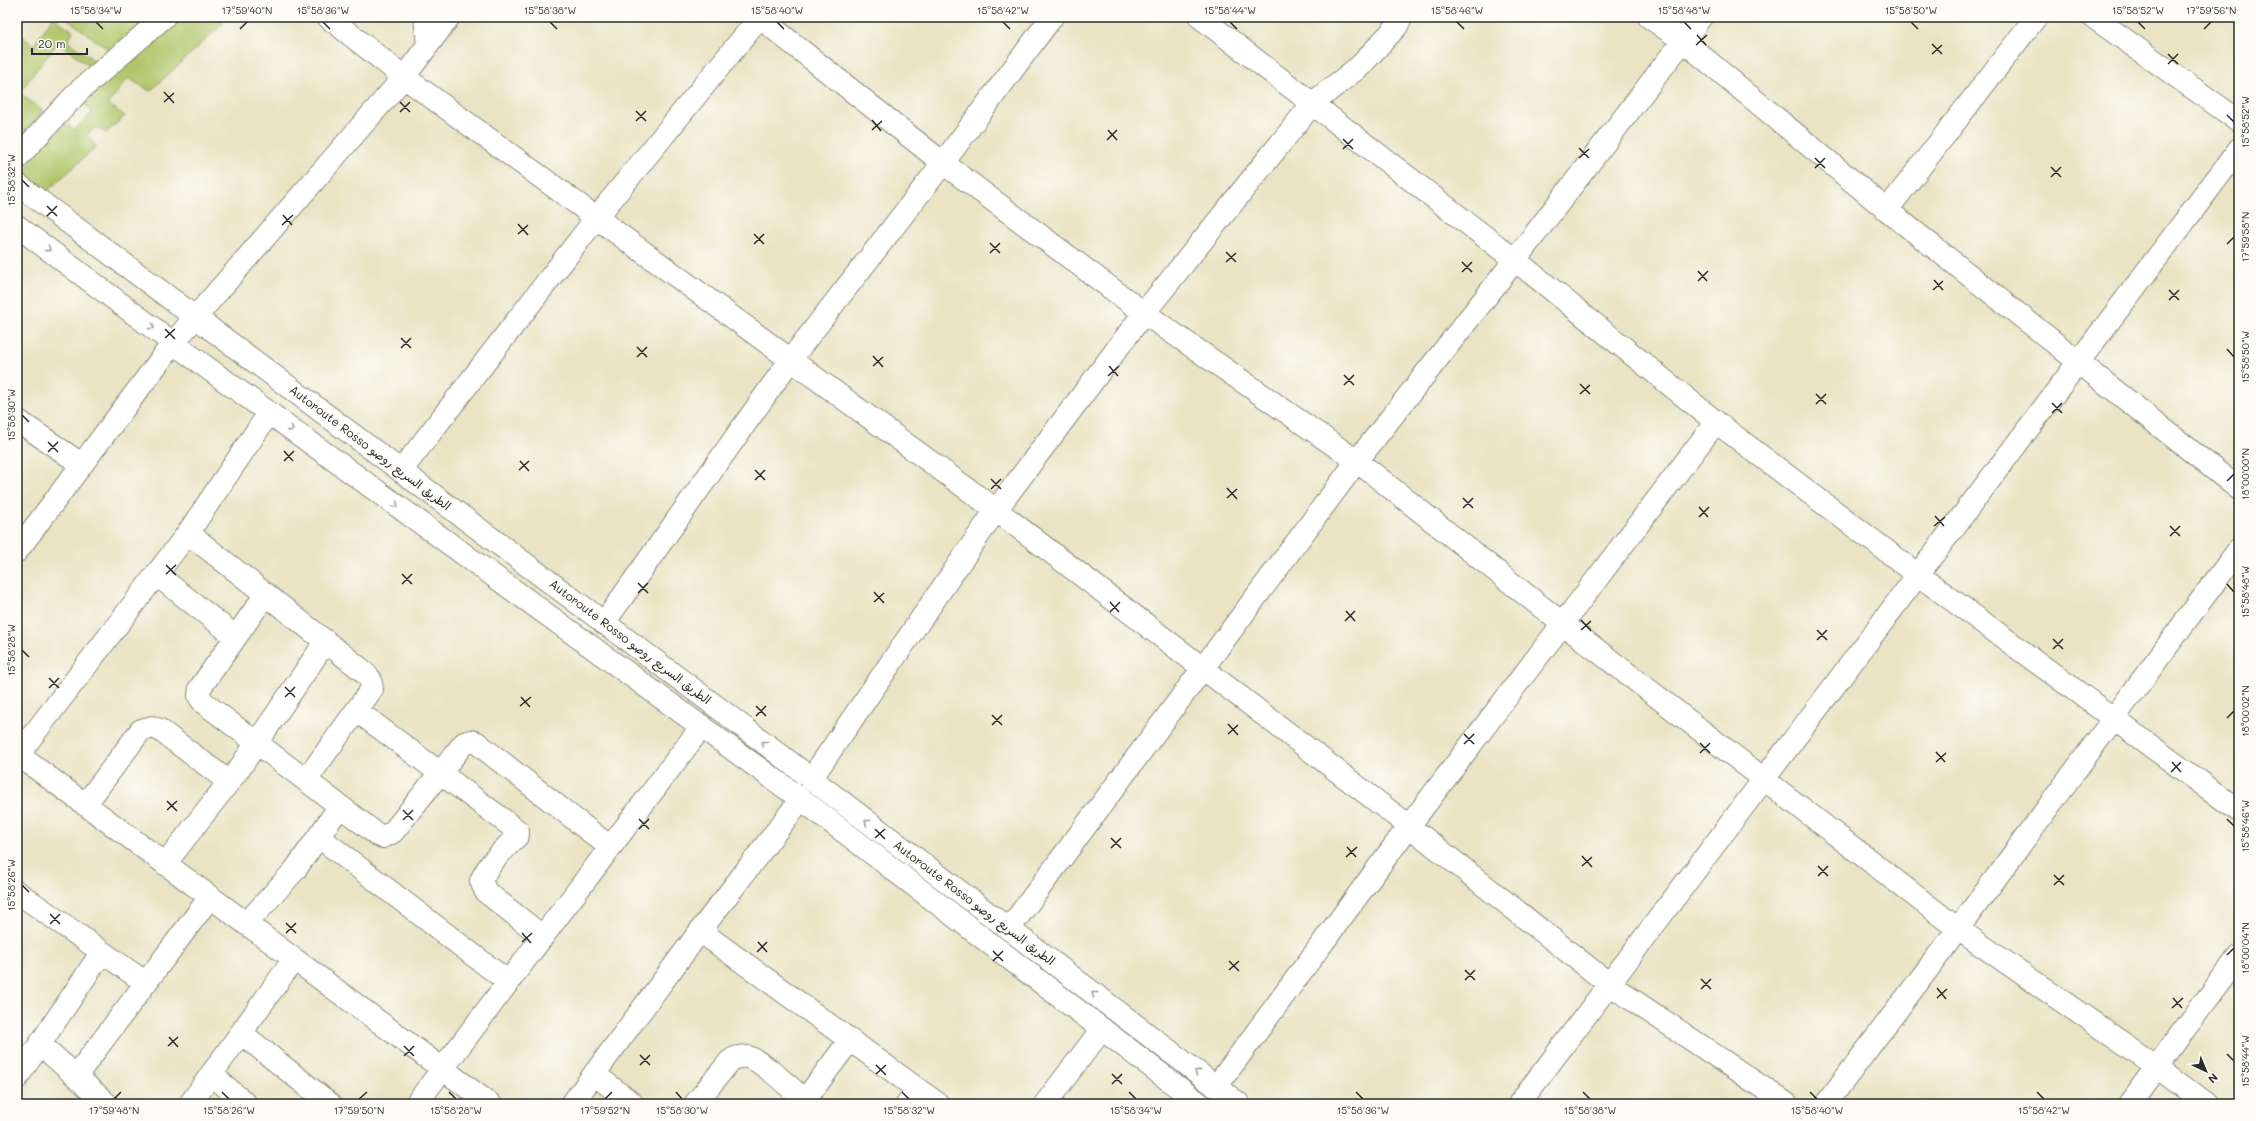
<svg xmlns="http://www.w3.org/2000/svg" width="2256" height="1121" viewBox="0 0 2256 1121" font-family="Mali,'Playpen Sans Arabic',sans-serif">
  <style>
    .grass { fill: #b1c66b; stroke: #6e784b }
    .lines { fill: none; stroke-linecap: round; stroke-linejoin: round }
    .minor-casing { stroke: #8a8878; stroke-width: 24 }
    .trunk-casing { stroke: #8a8878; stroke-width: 24 }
    .minor { stroke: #fff; stroke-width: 22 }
    .trunk { stroke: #fff; stroke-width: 22 }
    .oneway { stroke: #a0a0a0 }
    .ticks { fill: none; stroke: #2b2b2b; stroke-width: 1.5 }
    .labels { text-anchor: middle; stroke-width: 3; stroke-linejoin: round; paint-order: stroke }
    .street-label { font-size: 12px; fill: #2b2b2b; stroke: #fdfcf7 }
    .neatline { fill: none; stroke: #2b2b2b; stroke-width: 1.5 }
    .ticks-label { font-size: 10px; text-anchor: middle; fill: #2b2b2b }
  </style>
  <rect width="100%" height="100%" fill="#fdfcf7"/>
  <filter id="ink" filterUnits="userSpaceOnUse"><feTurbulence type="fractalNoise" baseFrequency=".025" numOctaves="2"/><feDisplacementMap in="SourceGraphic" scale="8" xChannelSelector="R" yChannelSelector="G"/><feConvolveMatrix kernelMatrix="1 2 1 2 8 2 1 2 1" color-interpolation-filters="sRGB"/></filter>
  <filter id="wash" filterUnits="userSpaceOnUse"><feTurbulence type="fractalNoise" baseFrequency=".012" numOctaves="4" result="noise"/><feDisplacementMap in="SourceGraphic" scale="16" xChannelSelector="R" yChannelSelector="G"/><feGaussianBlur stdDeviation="0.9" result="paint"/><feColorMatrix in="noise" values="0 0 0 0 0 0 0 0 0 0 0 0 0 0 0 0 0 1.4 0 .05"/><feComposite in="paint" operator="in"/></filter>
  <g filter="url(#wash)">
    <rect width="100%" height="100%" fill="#eae4c5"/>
    <path class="grass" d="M53,17L73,31L68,42L98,63L94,70L58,42L19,93L43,111L17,143V33L34,45Z
      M64,17H149L112,52Z
      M178,17H217L224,23L150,91L128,78L108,104L125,116L106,133L96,127L87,135L96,147L45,193L19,168L64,121L74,130L92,113L83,102Z"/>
  </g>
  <g filter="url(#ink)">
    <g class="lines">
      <g class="minor-casing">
        <path id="minor" d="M328,17L404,77L996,510L1409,826L1609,984L1787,1104
          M425,17L428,44
          M759,17L943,163L1144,313L1357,461L1563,624L1958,929L2157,1067L2206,1104
          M1200,17L1515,260L1716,422L1917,574L2239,811
          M1649,17L1682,40L1887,210L2239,489
          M2093,17L2239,121
          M17,158L79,91L164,17
          M1887,210L2036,17
          M17,420L81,464
          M401,471L597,217L760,17
          M188,533L269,413
          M17,551L173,343L404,77L449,17
          M157,575L236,637
          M266,594L200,688L199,696L204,703L378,835L383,837L393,832L464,743L471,741L477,743L610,847
          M604,623L791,359L943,163L1052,17
          M357,711L518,831V835C504,850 489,862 481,881L486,892L542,936
          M17,754L490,1104
          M17,756L188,533L363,671L370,679L372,689L306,780
          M811,779L996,510L1144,313L1313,103L1360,66L1397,26L1401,17
          M85,805L141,730L152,727L160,730L229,782
          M319,837L507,981
          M165,864L239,769L326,641
          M17,892L146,983
          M246,924L295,870L340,806
          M1009,929L1357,461L1515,260L1701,17
          M700,931L938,1104
          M241,1033L330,1104
          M40,1044L107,1104
          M211,1074L246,1104
          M594,1074L633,1104
          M76,1076L210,897
          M17,1078L102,952
          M1216,1087L1409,826L1716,422
          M805,1100L850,1040
          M190,1104L294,959
          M416,1104L702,726
          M572,1104L700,931L801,799
          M695,1104L730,1061C735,1057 741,1056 747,1057C761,1059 797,1094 809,1104
          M907,1104L918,1089
          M1045,1104L1102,1029
          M1519,1104L2239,149
          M1826,1104L1958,929L2239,549
          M2129,1104L2239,956"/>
      </g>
      <g class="trunk-casing">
        <path id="trunk" d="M17,184L721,710L1239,1104
          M17,226L173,343L801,799L1200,1104"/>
      </g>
      <use href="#minor" class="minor"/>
      <use href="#trunk" class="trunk"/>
    </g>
    <defs><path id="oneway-chevron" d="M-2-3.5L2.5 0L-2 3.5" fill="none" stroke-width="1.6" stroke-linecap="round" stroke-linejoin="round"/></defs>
    <g class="oneway">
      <use href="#oneway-chevron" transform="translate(48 249) rotate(37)"/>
      <use href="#oneway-chevron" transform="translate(152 327) rotate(37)"/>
      <use href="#oneway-chevron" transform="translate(291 429) rotate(36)"/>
      <use href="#oneway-chevron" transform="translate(396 505) rotate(36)"/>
      <use href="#oneway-chevron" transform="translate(764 743) rotate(-142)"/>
      <use href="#oneway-chevron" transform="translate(867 822) rotate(-143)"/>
      <use href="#oneway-chevron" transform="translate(1094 994) rotate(-143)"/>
      <use href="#oneway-chevron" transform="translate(1197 1072) rotate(-143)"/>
    </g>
  </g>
  <path class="ticks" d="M96,22L103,29M323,22L330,29M550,22L557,29M777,22L784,29M1003,22L1010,29M1230,22L1237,29M1457,22L1464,29M1684,22L1691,29M1911,22L1918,29M2138,22L2145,29M240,29L247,22M2204,29L2211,22M1697,35L1706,45M1932,44L1942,54M1696,45L1707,35M1932,54L1942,45M2168,54L2178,64M2168,64L2178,54M164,92L174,103M164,102L174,93M400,102L410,112M636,111L646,121M400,112L410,102M2227,115L2234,122M872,120L881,131M636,121L646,111M872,130L882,121M1108,130L1117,140M1343,139L1353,149M1107,140L1117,130M1579,148L1589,158M1343,149L1353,139M1579,158L1589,149M1815,158L1825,168M2051,167L2061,177M1815,168L1825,158M2051,177L2061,167M22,180L29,187M47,206L57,216M283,215L292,225M47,216L57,206M518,224L528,235M282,225L293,215M518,234L528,225M754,234L764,244M990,243L1000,253M754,244L764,234M2227,244L2234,237M1226,252L1236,262M990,253L1000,243M1226,262L1236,253M1462,262L1472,272M1698,271L1707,281M1462,272L1472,262M1934,280L1943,290M1698,281L1708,271M1933,290L1943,281M2169,290L2179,300M2169,300L2179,290M165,329L175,339M165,338L175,329M401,338L411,348M637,347L647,357M401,348L411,338M2227,349L2234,357M873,356L883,367M637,357L647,347M873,366L883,357M1109,366L1118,376M1344,375L1354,385M1108,376L1119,366M1580,384L1590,394M1344,385L1354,375M1580,394L1590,385M1816,394L1826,404M2052,403L2062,413M1816,404L1826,394M2052,413L2062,403M22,415L29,422M48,442L58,452M284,451L293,461M48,452L58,442M284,461L294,451M520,461L529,471M519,470L529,461M755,470L765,480M991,479L1001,489M755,480L765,470M2227,481L2234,474M1227,488L1237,499M991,489L1001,479M1227,498L1237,489M1463,498L1473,508M1699,507L1708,517M1463,508L1473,498M1935,516L1944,526M1699,517L1709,507M1934,526L1945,517M2170,526L2180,536M2170,536L2180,526M166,565L176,575M166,574L176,565M402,574L412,584M638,583L648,593M402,584L412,574M2227,584L2234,592M874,592L884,603M638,593L648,583M874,602L884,593M1110,602L1119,612M1346,611L1355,621M1110,612L1120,602M1581,620L1591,631M1345,621L1355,611M1581,630L1591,621M1817,630L1827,640M2053,639L2063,649M1817,640L1827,630M2053,649L2063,639M22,650L29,657M49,678L59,688M285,687L295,697M49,688L59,678M285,697L295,687M521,697L530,707M520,706L531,697M756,706L766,716M992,715L1002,725M756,716L766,706M2227,718L2234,711M1228,724L1238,735M992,725L1002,715M1228,734L1238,725M1464,734L1474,744M1700,743L1710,753M1464,744L1474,734M1936,752L1945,762M1700,753L1710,743M1936,762L1946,753M2172,762L2181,772M2171,772L2181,762M167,801L177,811M167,810L177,801M403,810L413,820M639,819L649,829M2227,819L2234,826M403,820L413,810M639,829L649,819M875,829L885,839M875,838L885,829M1111,838L1121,848M1347,847L1356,857M1111,848L1121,838M1582,856L1592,867M1346,857L1357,847M1582,866L1592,857M1818,866L1828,876M2054,875L2064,885M1818,876L1828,866M22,885L29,892M2054,885L2064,875M50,914L60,924M286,923L296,933M50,924L60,914M286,933L296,923M522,933L531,943M522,942L532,933M758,942L767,952M993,951L1003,961M757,952L767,942M2227,955L2234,948M993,961L1003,951M1229,961L1239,971M1229,970L1239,961M1465,970L1475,980M1701,979L1711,989M1465,980L1475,970M1937,988L1946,999M1701,989L1711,979M1937,998L1947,989M2173,998L2182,1008M2172,1008L2183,998M169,1037L178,1047M168,1046L178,1037M404,1046L414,1056M2227,1054L2234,1061M640,1055L650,1065M404,1056L414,1046M640,1065L650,1055M876,1065L886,1075M876,1074L886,1065M1112,1074L1122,1084M1112,1084L1122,1074M222,1092L229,1099M449,1092L456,1099M676,1092L682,1099M902,1092L909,1099M1129,1092L1136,1099M1356,1092L1363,1099M1583,1092L1590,1099M1810,1092L1817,1099M2037,1092L2044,1099M114,1099L121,1092M359,1099L367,1092M605,1099L612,1092"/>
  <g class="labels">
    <g class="street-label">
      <text transform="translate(370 448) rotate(37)" y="4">Autoroute Rosso الطريق السريع روصو</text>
      <text transform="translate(630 642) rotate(37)" y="4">Autoroute Rosso الطريق السريع روصو</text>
      <text transform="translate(974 903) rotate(37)" y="4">Autoroute Rosso الطريق السريع روصو</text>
    </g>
  </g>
  <rect width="2256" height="1121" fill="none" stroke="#fdfcf7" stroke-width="44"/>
  <g transform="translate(2206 1071) rotate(136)" stroke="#fdfcf7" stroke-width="3" paint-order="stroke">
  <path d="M0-3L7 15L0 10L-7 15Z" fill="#2b2b2b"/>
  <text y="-6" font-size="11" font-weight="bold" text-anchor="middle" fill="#2b2b2b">N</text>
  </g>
  <path d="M32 48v6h55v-6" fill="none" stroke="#2b2b2b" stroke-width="2"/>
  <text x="38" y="48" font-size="12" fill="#2b2b2b" stroke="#fdfcf7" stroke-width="3" paint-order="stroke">20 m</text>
  <rect x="22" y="22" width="2212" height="1077" class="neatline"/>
  <g class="ticks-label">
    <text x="96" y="14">15°58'34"W</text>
    <text x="247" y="14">17°59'40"N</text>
    <text x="323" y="14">15°58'36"W</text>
    <text x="550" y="14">15°58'38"W</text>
    <text x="777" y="14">15°58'40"W</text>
    <text x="1003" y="14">15°58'42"W</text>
    <text x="1230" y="14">15°58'44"W</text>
    <text x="1457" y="14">15°58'46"W</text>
    <text x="1684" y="14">15°58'48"W</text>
    <text x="1911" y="14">15°58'50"W</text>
    <text x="2138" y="14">15°58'52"W</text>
    <text x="2211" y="14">17°59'56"N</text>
    <text transform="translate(2245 122) rotate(-90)" y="4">15°58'52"W</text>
    <text transform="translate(11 180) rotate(-90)" y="4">15°58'32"W</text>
    <text transform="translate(2245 237) rotate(-90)" y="4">17°59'58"N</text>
    <text transform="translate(2245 357) rotate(-90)" y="4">15°58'50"W</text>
    <text transform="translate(11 415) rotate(-90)" y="4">15°58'30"W</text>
    <text transform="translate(2245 474) rotate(-90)" y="4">18°00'00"N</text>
    <text transform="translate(2245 592) rotate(-90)" y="4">15°58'48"W</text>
    <text transform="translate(11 650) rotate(-90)" y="4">15°58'28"W</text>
    <text transform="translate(2245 711) rotate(-90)" y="4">18°00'02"N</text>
    <text transform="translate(2245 826) rotate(-90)" y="4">15°58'46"W</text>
    <text transform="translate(11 885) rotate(-90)" y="4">15°58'26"W</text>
    <text transform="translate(2245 948) rotate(-90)" y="4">18°00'04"N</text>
    <text transform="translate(2245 1061) rotate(-90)" y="4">15°58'44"W</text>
    <text x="114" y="1114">17°59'48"N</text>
    <text x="229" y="1114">15°58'26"W</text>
    <text x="359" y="1114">17°59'50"N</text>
    <text x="456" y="1114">15°58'28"W</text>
    <text x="605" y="1114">17°59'52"N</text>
    <text x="682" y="1114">15°58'30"W</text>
    <text x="909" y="1114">15°58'32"W</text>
    <text x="1136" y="1114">15°58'34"W</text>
    <text x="1363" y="1114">15°58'36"W</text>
    <text x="1590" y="1114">15°58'38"W</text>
    <text x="1817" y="1114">15°58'40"W</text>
    <text x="2044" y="1114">15°58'42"W</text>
  </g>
</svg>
